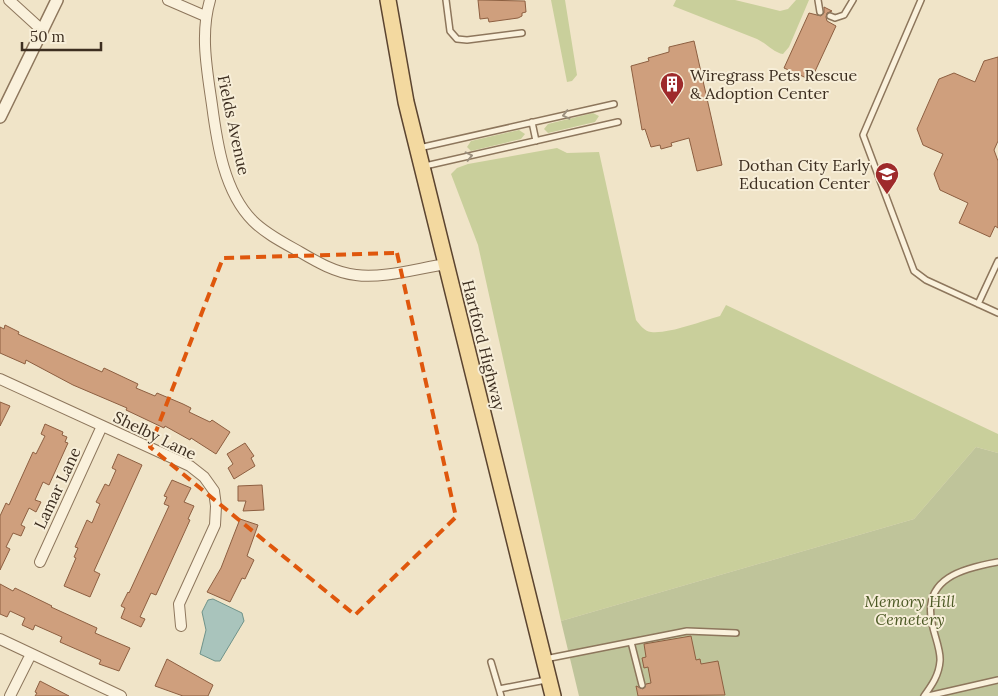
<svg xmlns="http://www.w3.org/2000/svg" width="998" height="696" viewBox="0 0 998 696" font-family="Lora,serif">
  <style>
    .green { fill: #c9cf9b }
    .cemetery { fill: #bfc49a }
    .water { fill: #a9c4bc; stroke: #6f938a }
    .building { fill: #cf9f7d; stroke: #8d5f41 }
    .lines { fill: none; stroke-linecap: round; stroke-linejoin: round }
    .service-casing { stroke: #8d765c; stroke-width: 8 }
    .minor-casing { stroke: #8d765c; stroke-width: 12 }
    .tertiary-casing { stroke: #8d765c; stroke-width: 14 }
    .primary-casing { stroke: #5b4430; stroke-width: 18 }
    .service { stroke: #faf1dc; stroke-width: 5 }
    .minor { stroke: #faf1dc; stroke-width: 10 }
    .tertiary { stroke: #faf1dc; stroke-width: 11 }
    .primary { stroke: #f3d9a0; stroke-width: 15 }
    .oneway { stroke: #9c907e }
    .marked { fill: none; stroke: #df570d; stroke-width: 4; stroke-dasharray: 10 6; stroke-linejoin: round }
    .labels { text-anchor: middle; stroke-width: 4; stroke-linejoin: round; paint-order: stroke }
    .poi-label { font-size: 16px; fill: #3d2e20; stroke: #f7eed8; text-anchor: start }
    .street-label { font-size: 16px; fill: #3d2e20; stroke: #f7eed8 }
    .park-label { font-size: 16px; font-style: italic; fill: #4d5a26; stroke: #f7eed8 }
  </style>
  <rect width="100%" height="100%" fill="#f0e4c8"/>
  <path class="green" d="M551,0H565L577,75L572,81L567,82Z
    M676,0H735L780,11L788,9L796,0H809L789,47L783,54C774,53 766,43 757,39L673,6Z
    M593,113L599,116L595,122L548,133L544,129L548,124Z
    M519,130L525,134L521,139L471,151L467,147L471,141Z
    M557,148L567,153L599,152L636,320C640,325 644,331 651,332C669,334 702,321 720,316L726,305L998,434V453L976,447L914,519L561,621L478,245L451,174L457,168L468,164Z"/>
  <path class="cemetery" d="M976,447L998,453V696H579L561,621L914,519Z"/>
  <path class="water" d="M213,599L242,613L244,621L220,661H215L200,654L206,630L202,612L208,600Z"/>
  <path class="building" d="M478,0L525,1L526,12L522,13V16L518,18L489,22L488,18L480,19Z
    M824,7L832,11L827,13L826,17L827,21L836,26L811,80L784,68L809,13L821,16L824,13Z
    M694,41L722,165L697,171L689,138L671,143L672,146L661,149L660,145L651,147L645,129L642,130L631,66L649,61L648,58L669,52V47Z
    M998,57V141L994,150L998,161V228L995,226L990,237L959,223L968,203L940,190L934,174L943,154L923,145L917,129L939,79L954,73L975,82L984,61Z
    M5,325L19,332L18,334L102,372L104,368L138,384L136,388L155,396L157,393L183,404L191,408L189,412L210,422L212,420L230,432L216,454L191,438L190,440L165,426L164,428L126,410L127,408L73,385L26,360L25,364L0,353V327L4,329Z
    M0,402L10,406L0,426Z
    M45,424L63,432L62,435L67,437L65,442L68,443L49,485L43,482L35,500L41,502L36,512L29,508L21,525L25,527L21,536L13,533L6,547L10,549L0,570V516L6,503L9,505L33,452L36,454L45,436L41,434Z
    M245,443L254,456L251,458L255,466L234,479L228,468L233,464L227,454Z
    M118,454L142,465L94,571L100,574L90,597L64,586L76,558L74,557L78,548L75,547L87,520L92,523L100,504L96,502L105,484L109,486L116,470L112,468Z
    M172,480L191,488L184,502L194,506L188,519L190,520L156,595L151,593L140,617L145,619L141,627L121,618L125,608L121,606L128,592L129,593L169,506L164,504L167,497L164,496Z
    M262,485L264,510L243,511L246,501H238V486Z
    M240,519L258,525L247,556L254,560L245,579L242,578L230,602L207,592L221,568Z
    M0,584L13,591L15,588L52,606L51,607L97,628L95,633L130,648L119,671L99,664L101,660L60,642L62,637L35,625L33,630L22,625L25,618L10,611L7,617L0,614Z
    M691,636L696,660L700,659L701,664L718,661L725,695L638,696L636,686L643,689L646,684L651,683L648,667L644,668L642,658L646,657L644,644Z
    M167,659L213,685L208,696H183L155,686Z
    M40,681L69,696H35L37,693L35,692Z"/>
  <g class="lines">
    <g class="service-casing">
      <path id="service" d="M446,0L450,31L457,39L467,40L522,33
        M818,0L820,12
        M921,0L863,135L914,271L926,280L998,313
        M830,16L835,18L844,15L853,0
        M532,122L536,141
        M419,148L614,104
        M425,166L618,122
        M978,304L998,261
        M631,642L687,631L736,633
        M545,659L631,642L642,685
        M491,662L499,689
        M501,696L499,689L546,680
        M924,696C932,685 939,675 940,661C941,650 934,635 932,623C922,578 964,568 998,562
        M928,696L998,680"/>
    </g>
    <g class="minor-casing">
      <path id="minor" d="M9,0L43,31
        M168,0L205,16
        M210,0C200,34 207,70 212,105C217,143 224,192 253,221C266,234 284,243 300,252C317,262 336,273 356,275C382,279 419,268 446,264
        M0,379L190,466L204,477L214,491L216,506L215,525L179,604L181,626
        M40,562L102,426
        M0,639L121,696
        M10,696L31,654"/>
    </g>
    <g class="tertiary-casing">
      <path id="tertiary" d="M0,117L57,0"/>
    </g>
    <g class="primary-casing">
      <path id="primary" d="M388,0L406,102L553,696"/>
    </g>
    <use href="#service" class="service"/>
    <use href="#minor" class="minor"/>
    <use href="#tertiary" class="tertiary"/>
    <use href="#primary" class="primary"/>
  </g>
  <defs><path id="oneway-chevron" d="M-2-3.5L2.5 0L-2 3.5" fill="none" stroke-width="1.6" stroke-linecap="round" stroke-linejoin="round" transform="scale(1.25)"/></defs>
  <g class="oneway">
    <use href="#oneway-chevron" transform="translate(566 115) rotate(167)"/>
    <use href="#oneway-chevron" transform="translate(469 156) rotate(-13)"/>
  </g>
  <path class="marked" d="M397,253L456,517L355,615L150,447L223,258Z"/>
  <defs>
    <g id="building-pin" transform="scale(1.25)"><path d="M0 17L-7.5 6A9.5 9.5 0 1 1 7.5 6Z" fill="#9e2a2b" stroke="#f7eed8"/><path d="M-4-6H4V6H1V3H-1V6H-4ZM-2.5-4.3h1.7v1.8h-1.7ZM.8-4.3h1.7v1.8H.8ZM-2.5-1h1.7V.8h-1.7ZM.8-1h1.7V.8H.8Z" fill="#fff"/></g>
    <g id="school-pin" transform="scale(1.25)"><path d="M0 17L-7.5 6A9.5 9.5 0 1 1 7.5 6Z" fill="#9e2a2b" stroke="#f7eed8"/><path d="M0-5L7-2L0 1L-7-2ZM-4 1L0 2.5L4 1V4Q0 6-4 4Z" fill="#fff"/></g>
  </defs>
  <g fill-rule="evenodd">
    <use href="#building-pin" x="672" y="84"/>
    <use href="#school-pin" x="887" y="174"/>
  </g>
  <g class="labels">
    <g class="poi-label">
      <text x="690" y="81">Wiregrass Pets Rescue<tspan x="690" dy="18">&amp; Adoption Center</tspan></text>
      <text x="870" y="171" text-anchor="end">Dothan City Early<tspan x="870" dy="18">Education Center</tspan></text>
    </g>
    <g class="street-label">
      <text transform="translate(234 125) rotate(78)" y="6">Fields Avenue</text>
      <text transform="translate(484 345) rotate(76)" y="6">Hartford Highway</text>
      <text transform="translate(155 435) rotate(26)" y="6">Shelby Lane</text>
      <text transform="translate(57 488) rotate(-65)" y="6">Lamar Lane</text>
    </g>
    <g class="park-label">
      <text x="910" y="607">Memory Hill<tspan x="910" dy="18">Cemetery</tspan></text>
    </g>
  </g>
  <path d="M22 42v8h79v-8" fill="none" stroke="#3d2e20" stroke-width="2.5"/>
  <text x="30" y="42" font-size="15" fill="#3d2e20" stroke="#f7eed8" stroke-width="4" paint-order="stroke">50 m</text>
</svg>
